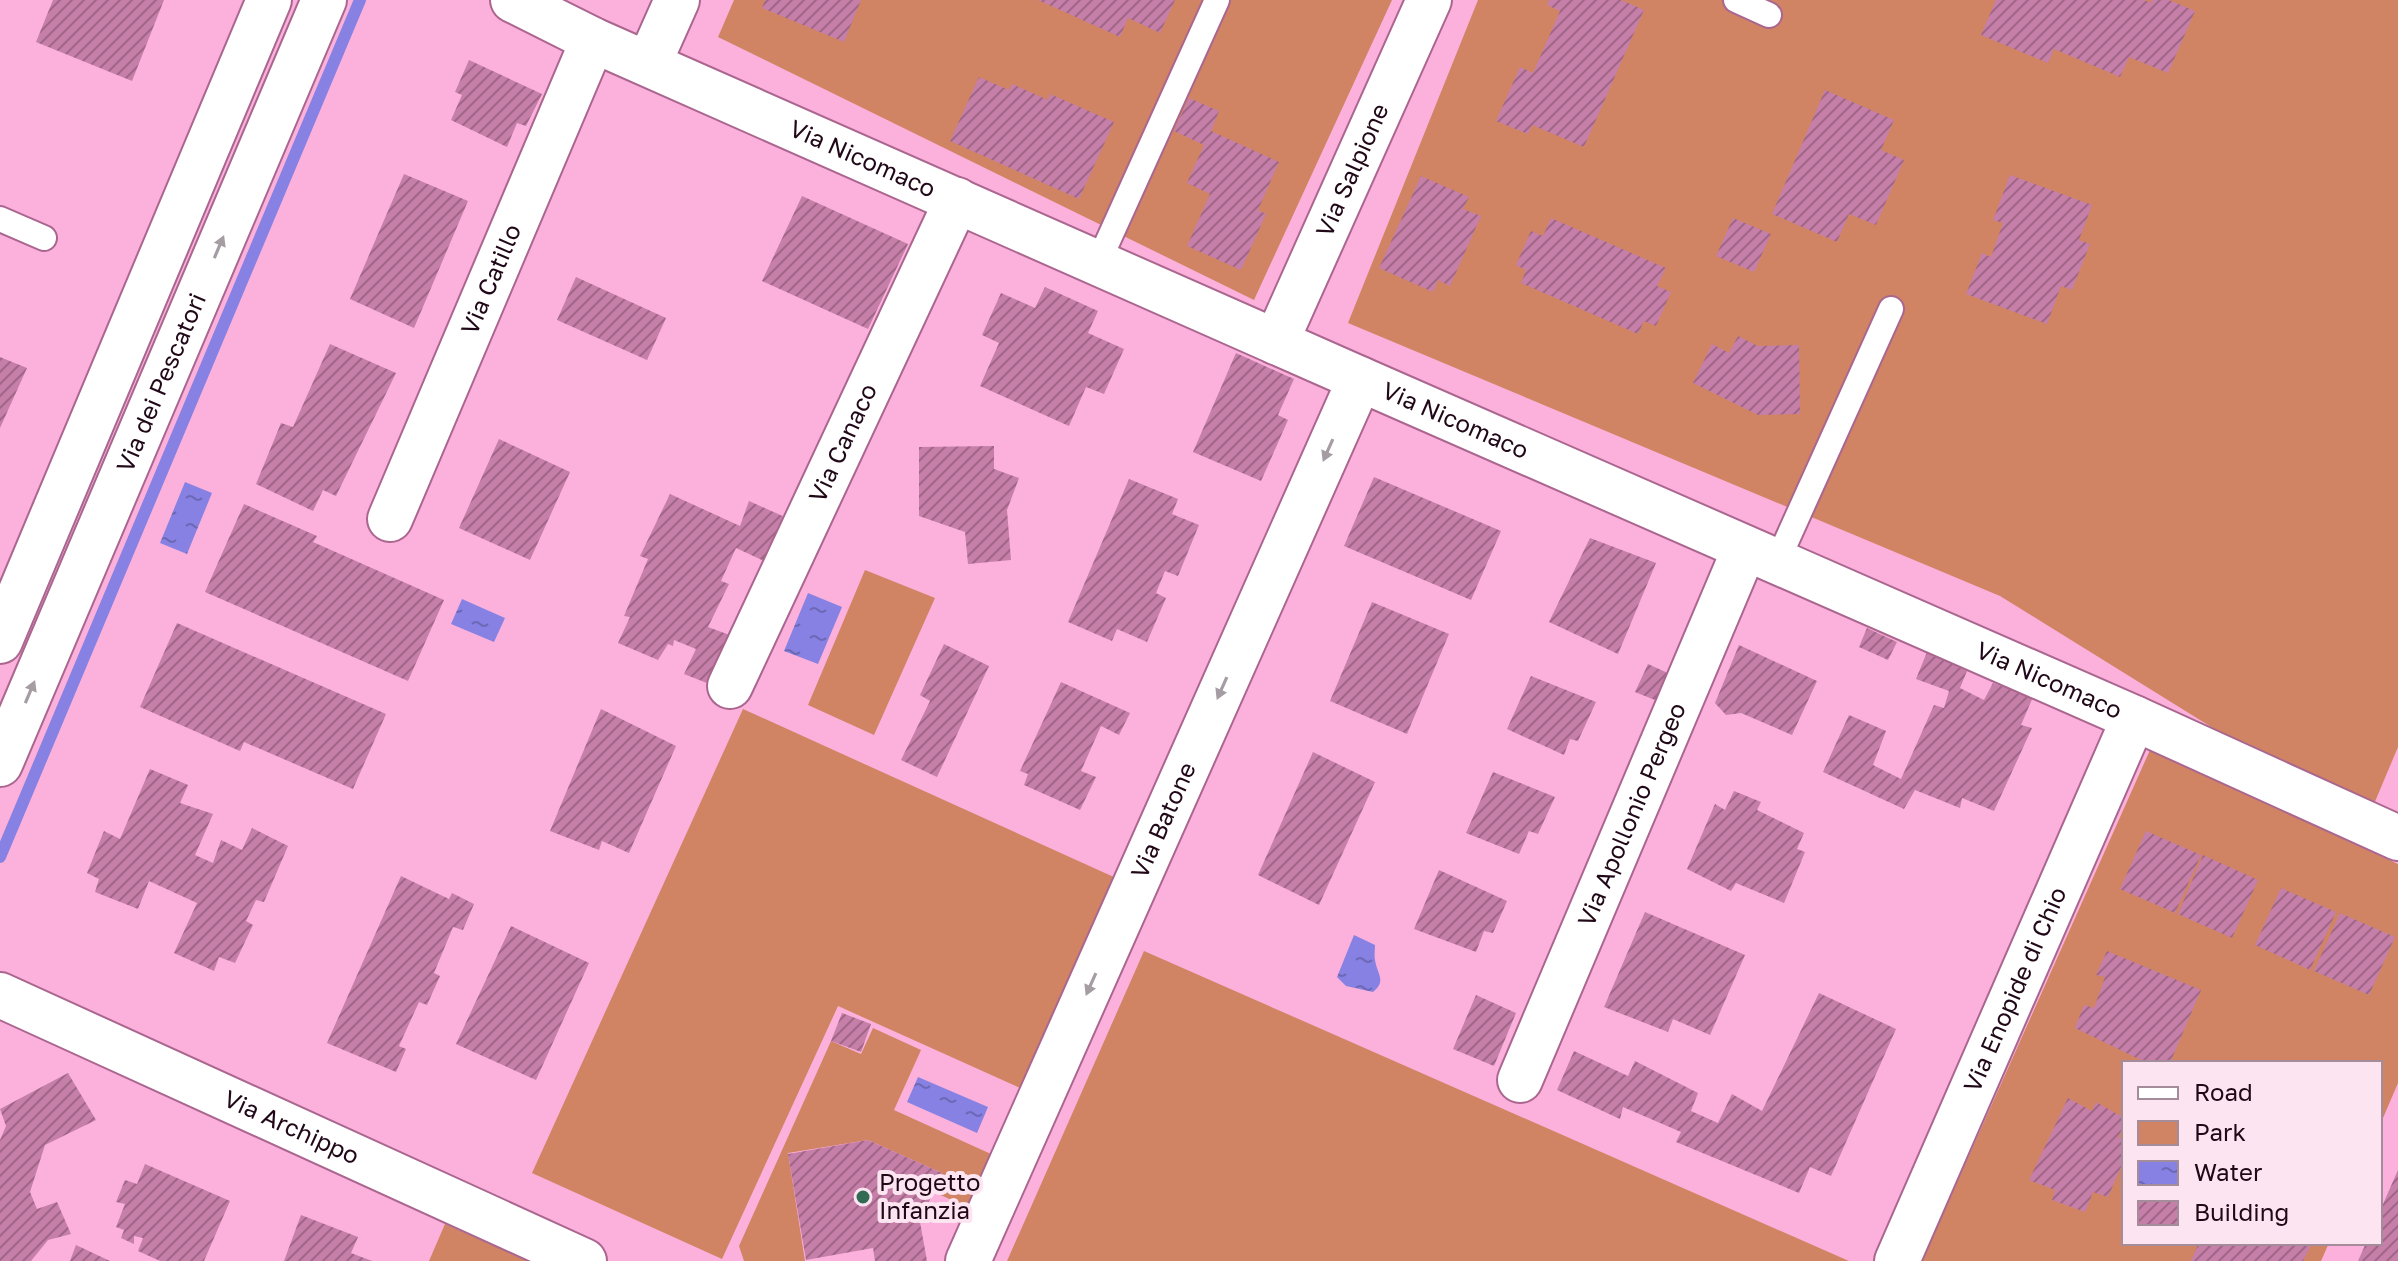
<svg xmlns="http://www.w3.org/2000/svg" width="2398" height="1261" viewBox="0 0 2398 1261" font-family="'Golos Text',sans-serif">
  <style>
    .green { fill: #d08463 }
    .water { fill: url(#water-ripples) }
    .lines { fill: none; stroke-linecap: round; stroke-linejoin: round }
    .stream { stroke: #8681e2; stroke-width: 12 }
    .building { fill: url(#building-hatch) }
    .service-casing { stroke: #aa668f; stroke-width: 28 }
    .minor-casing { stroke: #aa668f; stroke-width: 48 }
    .tertiary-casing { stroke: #aa668f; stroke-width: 48 }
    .service { stroke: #fff; stroke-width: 24 }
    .minor { stroke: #fff; stroke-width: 44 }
    .tertiary { stroke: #fff; stroke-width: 44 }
    .oneway { fill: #a69ca3 }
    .poi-dot { fill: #326b54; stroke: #fce4f1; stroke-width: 3 }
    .labels { text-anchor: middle; stroke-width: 8; stroke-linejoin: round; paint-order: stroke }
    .street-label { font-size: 24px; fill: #210818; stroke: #fce4f1 }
    .poi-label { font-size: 24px; fill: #210818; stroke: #fce4f1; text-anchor: start }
  </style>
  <defs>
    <pattern id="water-ripples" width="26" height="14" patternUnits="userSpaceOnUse" patternTransform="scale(2)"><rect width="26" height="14" fill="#8681e2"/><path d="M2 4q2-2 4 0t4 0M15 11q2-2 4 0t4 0" fill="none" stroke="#6d68b6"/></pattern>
    <pattern id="building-hatch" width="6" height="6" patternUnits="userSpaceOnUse" patternTransform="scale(2)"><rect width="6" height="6" fill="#c57fa8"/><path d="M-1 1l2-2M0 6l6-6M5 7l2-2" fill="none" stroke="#a06688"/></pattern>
  </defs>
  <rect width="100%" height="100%" fill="#fbb1db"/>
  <path class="green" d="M734,0H1392L1254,300L718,37Z
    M1478,0H2398V747L2366,823L2000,596L1348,323Z
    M865,570L935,598L874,735L808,705Z
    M743,709L1116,878L1020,1088L838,1006L722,1259L532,1173Z
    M2150,750L2398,864V1083L2380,1125V1063H2124V1243H2329L2321,1261H1922Z
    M1144,951L1849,1261H1007Z
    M873,1028L921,1050L894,1110L991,1154L967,1207L934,1192L942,1173L868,1140L788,1153L805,1261H744L739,1246L831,1041L861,1054Z
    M445,1224L528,1261H429Z"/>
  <path class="water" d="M185,482L212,493L187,554L160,543Z
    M808,593L842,607L818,664L784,651Z
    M462,599L505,618L494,642L451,624Z
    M1354,935L1375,945C1375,950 1374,955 1375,960C1377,974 1387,981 1373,992L1346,986L1337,977Z
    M918,1077L988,1107L977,1133L907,1102Z"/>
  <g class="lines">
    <path class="stream" d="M0,857L360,0"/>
  </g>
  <path class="building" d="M53,0H164L132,81L36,42Z
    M765,0H861L844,42L762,8Z
    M1038,0H1175L1160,33L1128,18L1120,37Z
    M1549,0H1621L1644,10L1584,147L1532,125L1528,134L1496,121L1520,67L1533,73L1560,11L1547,5Z
    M1996,0H2144L2151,3L2152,0H2169L2195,11L2168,73L2129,57L2120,77L2054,49L2048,63L1981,35Z
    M469,60L542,94L526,126L517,123L507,147L451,120L462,95L455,92Z
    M979,77L1009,90L1012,84L1048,100L1050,94L1114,122L1079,199L950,141Z
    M1825,90L1894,120L1881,150L1904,160L1876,225L1849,214L1837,242L1772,214Z
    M1189,98L1219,111L1211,131L1279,162L1258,210L1266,214L1241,270L1187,246L1210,194L1187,183L1204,145L1174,131Z
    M404,174L468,201L414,328L350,299Z
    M2010,175L2092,205L2079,240L2090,244L2072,290L2061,286L2047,324L1966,294L1982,253L1991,257L2003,223L1993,220Z
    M1421,176L1469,197L1463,209L1481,216L1450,286L1438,280L1433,292L1379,268Z
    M802,196L908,244L868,329L762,281Z
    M1551,218L1666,268L1657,286L1671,292L1656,326L1644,321L1638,334L1521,283L1526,270L1516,265L1531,231L1543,236Z
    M1733,218L1771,234L1754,272L1716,256Z
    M576,277L666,318L647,360L557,320Z
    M1045,287L1098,311L1088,333L1124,349L1104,394L1086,387L1069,426L980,386L999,343L982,335L1001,293L1035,308Z
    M1738,336L1758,346L1799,345L1800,414L1758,415L1693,383L1712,344L1729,353Z
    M330,344L396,373L336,496L323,490L313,511L256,484L281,423L293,427Z
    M1236,353L1294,379L1278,415L1288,420L1261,481L1193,452Z
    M0,357L27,368L0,428Z
    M499,439L570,472L530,560L459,528Z
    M994,446V469L1019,478L1007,510L1011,560L968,564L965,532L919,516V447Z
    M1374,477L1501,531L1471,600L1344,546Z
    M1129,479L1178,499L1172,514L1199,525L1178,576L1165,571L1156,593L1166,598L1147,642L1117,629L1112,641L1068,622Z
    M670,494L740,526L749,501L796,522L775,566L736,548L721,581L729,584L708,627L743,640L722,689L684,674L696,649L674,640L673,646L668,644L658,660L618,643L630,617L624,616L648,559L640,556Z
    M244,504L317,536L313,542L444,600L408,681L205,592Z
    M1590,538L1656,563L1618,654L1549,622Z
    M1372,602L1449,634L1407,734L1330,701Z
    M177,623L386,714L353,789L244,742L240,751L140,707Z
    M1867,628L1897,642L1888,660L1859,647Z
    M944,644L989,666L937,777L901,760L930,701L920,695Z
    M1739,645L1817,681L1792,735L1741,713L1726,715L1715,703Z
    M1927,652L1967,671L1960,688L1984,700L1993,683L2033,697L2021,725L2032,728L1994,811L1962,798L1960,808L1915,790L1904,809L1823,772L1849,715L1886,731L1873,765L1901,779L1934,705L1944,708L1949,691L1916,679Z
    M1648,664L1672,675L1660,702L1635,692Z
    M1531,676L1596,702L1578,741L1570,739L1564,755L1507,729Z
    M1061,682L1130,713L1119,735L1101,726L1081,771L1096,777L1080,810L1024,785L1028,774L1020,771Z
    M601,709L676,746L629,853L602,841L599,850L550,831Z
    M1313,752L1375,782L1319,905L1258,875Z
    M150,769L188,785L180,803L213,814L195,855L213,863L221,840L242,850L252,828L288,846L264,902L256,900L246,921L253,925L235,963L219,957L214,971L174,953L197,903L149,881L138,909L95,892L99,879L87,873L104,831L120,839Z
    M1493,772L1555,797L1538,834L1529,831L1519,854L1466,833Z
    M1734,791L1761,802L1757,810L1804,833L1797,849L1805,852L1784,903L1736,883L1731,891L1687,869L1715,804L1725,810Z
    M2146,831L2201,855L2175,913L2120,889Z
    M2203,855L2258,880L2232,938L2178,914Z
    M1439,870L1507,901L1493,933L1484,931L1476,952L1414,929Z
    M401,876L449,899L452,893L474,904L463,930L453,927L434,973L440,976L427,1005L419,1002L399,1046L406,1049L396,1072L327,1043Z
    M2281,888L2336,912L2310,970L2255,945Z
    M1645,912L1745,955L1710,1035L1673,1019L1668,1032L1604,1007Z
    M2340,913L2395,937L2369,995L2314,971Z
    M511,926L589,963L536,1080L456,1044Z
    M2107,951L2201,990L2170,1063H2147L2075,1028L2084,1005L2094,1008L2105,977L2096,975Z
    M1819,993L1896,1029L1831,1176L1810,1167L1799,1193L1676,1142L1681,1132L1623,1107L1620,1119L1557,1090L1574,1051L1628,1076L1635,1061L1698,1093L1691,1111L1718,1123L1732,1094L1762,1111Z
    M1476,995L1516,1013L1494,1066L1453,1049Z
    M842,1013L871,1024L861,1052L831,1041Z
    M68,1073L96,1120L45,1145L30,1192L37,1209L57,1202L71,1234L48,1240L31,1261H0V1140L6,1126L0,1109Z
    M2068,1098L2092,1111L2096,1102L2124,1118V1125L2118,1137L2124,1140V1160L2108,1197L2093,1192L2085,1212L2052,1200L2055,1190L2029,1180Z
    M868,1140L942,1173L920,1222L927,1261H875L873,1248L806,1260L788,1154Z
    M145,1164L230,1201L204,1261H160L138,1251L143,1238L134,1236V1244L121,1238L124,1230L116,1227L125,1204L116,1202L125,1180L137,1184Z
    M2398,1170V1261H2358L2366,1243H2380V1211Z
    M301,1215L358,1237L351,1253L372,1261H284Z
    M2199,1243H2312L2303,1261H2191Z
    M76,1245L110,1261H70Z"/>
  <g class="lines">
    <g class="service-casing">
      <path id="service" d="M1736,0L1769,15
        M0,219L44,238
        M1098,263L1217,0
        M1777,562L1891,309"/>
    </g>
    <g class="minor-casing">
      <g id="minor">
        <path id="s1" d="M513,0L593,40L1360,379L2134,718L2398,838"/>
        <path d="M649,63L677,0"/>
        <path id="s2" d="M1276,342L1429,0"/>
        <path id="s3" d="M390,519L593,40"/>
        <path d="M0,641L269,0"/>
        <path id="s4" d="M730,686L957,200"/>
        <path id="s5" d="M0,995L584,1261"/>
        <path id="s6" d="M1520,1080L1745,548"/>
        <path id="s7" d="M968,1261L1360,379"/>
        <path id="s8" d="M1897,1261L2134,718"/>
      </g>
    </g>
    <g class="tertiary-casing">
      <g id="tertiary">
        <path id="s9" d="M0,764L324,0"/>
      </g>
    </g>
    <use href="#service" class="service"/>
    <use href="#minor" class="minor"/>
    <use href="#tertiary" class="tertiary"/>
  </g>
  <defs><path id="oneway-solid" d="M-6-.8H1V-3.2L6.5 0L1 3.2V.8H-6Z" transform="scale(2)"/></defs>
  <g class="oneway">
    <use href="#oneway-solid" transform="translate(219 247) rotate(-67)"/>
    <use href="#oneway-solid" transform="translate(1328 450) rotate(114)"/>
    <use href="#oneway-solid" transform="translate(1222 688) rotate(114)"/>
    <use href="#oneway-solid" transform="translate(30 692) rotate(-67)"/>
    <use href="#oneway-solid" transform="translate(1091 984) rotate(114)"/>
  </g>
  <circle class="poi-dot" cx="863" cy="1197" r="8"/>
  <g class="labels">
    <g class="street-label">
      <text dy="8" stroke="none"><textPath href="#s1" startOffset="384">Via Nicomaco</textPath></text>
      <text dy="8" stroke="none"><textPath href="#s2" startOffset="188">Via Salpione</textPath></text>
      <text dy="8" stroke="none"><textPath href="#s3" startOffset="260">Via Catillo</textPath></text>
      <text dy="8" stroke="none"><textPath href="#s9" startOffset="414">Via dei Pescatori</textPath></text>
      <text dy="8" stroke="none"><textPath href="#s1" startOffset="1032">Via Nicomaco</textPath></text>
      <text dy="8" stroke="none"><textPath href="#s4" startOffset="268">Via Canaco</textPath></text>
      <text dy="8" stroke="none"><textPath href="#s1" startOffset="1680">Via Nicomaco</textPath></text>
      <text dy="8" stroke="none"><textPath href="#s6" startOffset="288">Via Apollonio Pergeo</textPath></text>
      <text dy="8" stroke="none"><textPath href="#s7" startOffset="482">Via Batone</textPath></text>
      <text dy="8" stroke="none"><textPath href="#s8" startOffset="296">Via Enopide di Chio</textPath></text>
      <text dy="8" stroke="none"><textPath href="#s5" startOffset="320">Via Archippo</textPath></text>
    </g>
    <g class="poi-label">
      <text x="879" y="1191">Progetto<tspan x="879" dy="28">Infanzia</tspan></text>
    </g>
  </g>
  <rect x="2122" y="1061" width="260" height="184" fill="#fce4f1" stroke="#a48c9a" stroke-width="2"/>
  <rect x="2138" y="1087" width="40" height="12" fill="#ffffff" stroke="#a48c9a" stroke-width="2"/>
  <text x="2194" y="1101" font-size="24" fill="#210818">Road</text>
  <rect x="2138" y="1121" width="40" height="24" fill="#d08463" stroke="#a48c9a" stroke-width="2"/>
  <text x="2194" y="1141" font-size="24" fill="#210818">Park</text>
  <rect x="2138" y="1161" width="40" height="24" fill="url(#water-ripples)" stroke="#a48c9a" stroke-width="2"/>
  <text x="2194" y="1181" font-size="24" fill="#210818">Water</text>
  <rect x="2138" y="1201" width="40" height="24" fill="url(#building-hatch)" stroke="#a48c9a" stroke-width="2"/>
  <text x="2194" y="1221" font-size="24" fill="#210818">Building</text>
</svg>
